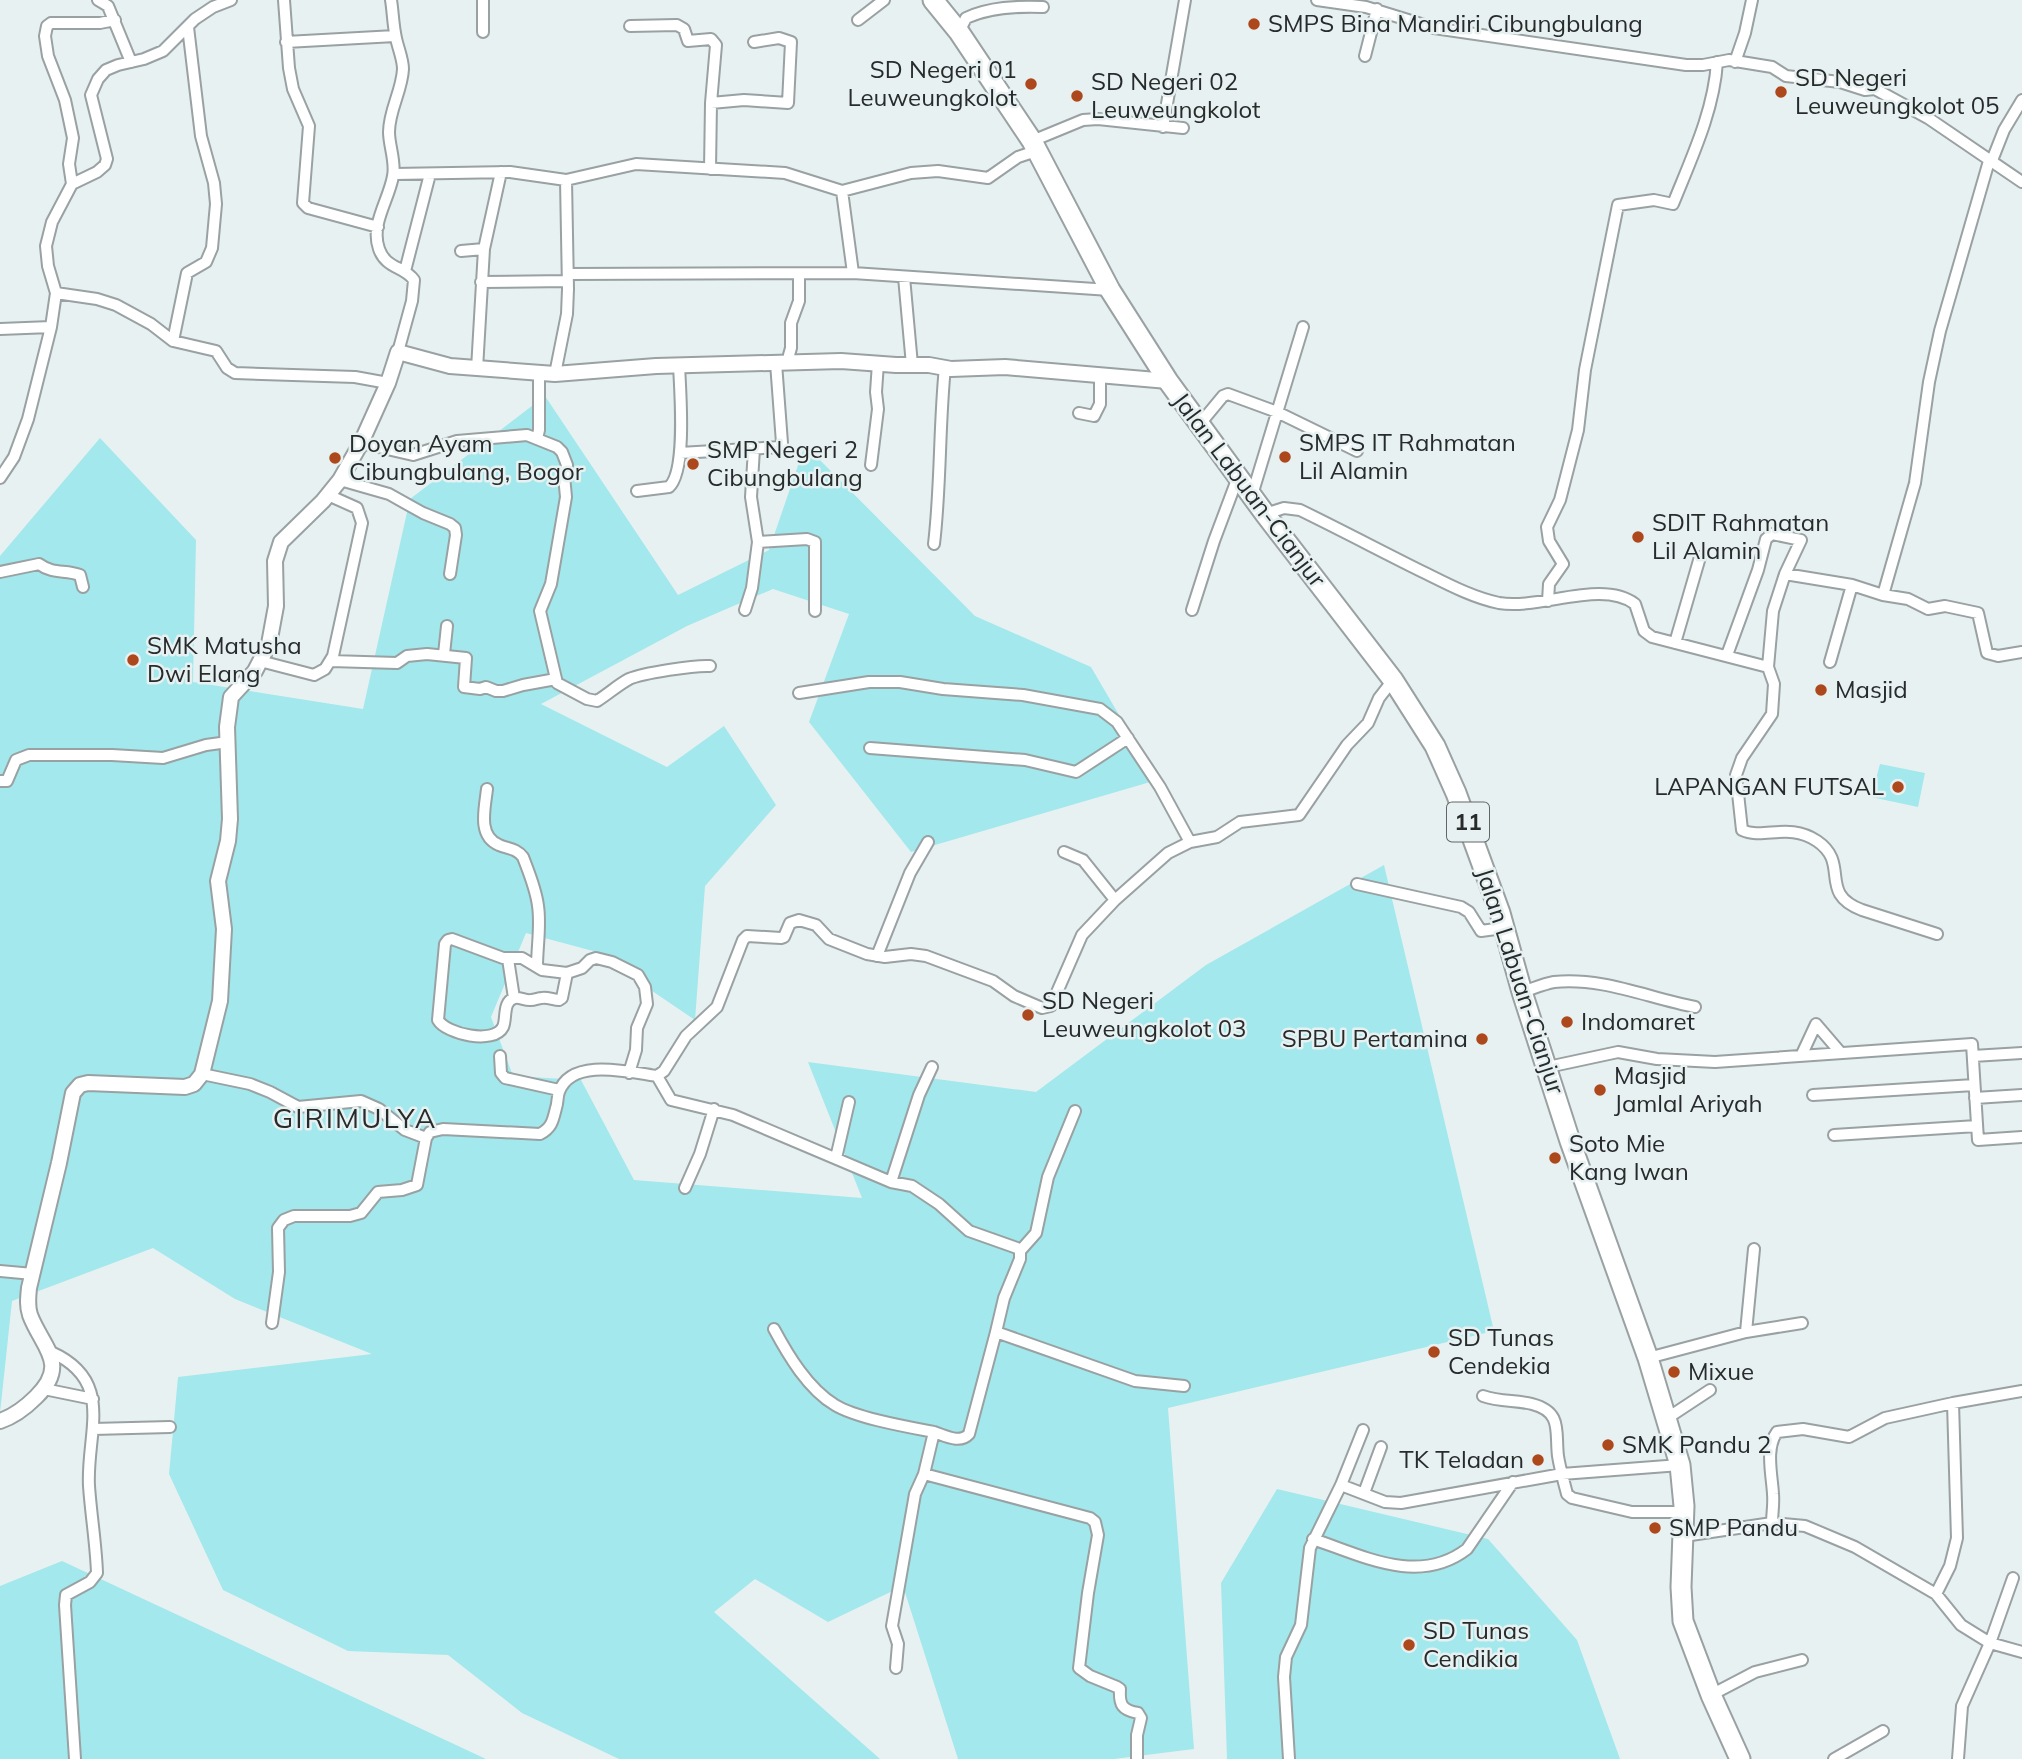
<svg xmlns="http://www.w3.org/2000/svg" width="2022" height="1759" viewBox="0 0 2022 1759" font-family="Mulish,sans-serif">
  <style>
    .green { fill: #a2e8ec }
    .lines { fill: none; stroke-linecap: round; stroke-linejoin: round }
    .street-casing { stroke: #99a1a2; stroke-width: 14 }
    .secondary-casing { stroke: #99a1a2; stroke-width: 18 }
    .highway-casing { stroke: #99a1a2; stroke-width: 23 }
    .street { stroke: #fff; stroke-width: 10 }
    .secondary { stroke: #fff; stroke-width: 14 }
    .highway { stroke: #fff; stroke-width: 19 }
    .poi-dot { fill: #ad471c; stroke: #e8f1f1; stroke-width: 2.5 }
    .labels { text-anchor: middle; stroke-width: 5; stroke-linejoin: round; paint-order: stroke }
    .shield { fill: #e8f1f1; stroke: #626667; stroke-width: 2 }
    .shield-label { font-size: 23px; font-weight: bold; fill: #282b2c }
    .poi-label { font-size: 24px; fill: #282b2c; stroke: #e8f1f1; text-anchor: start }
    .street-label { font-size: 24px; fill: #282b2c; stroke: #e8f1f1 }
    .quarter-label { font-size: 28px; letter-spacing: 2px; fill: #282b2c; stroke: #e8f1f1 }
  </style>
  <rect width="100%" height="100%" fill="#e8f1f1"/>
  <path class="green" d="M545,396L678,595L769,550L805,445L975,616L1091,667L1157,780L911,852L809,722L849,614L773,589L687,626L541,704L667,767L724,726L776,805L705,886L695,1020L593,951L526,933L491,1017L513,1076L581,1080L634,1180L862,1198L808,1062L1036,1092L1206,965L1384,865L1494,1331L1168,1408L1194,1749L1114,1759H958L903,1586L828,1622L755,1579L714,1612L880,1759H619L522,1713L448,1655L348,1651L223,1590L169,1474L178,1377L372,1354L235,1299L153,1248L12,1301L0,1413V556L100,438L196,540L193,682L363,709L410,499Z
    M1880,764L1925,773L1918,807L1871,797Z
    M1277,1489L1488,1539L1577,1640L1620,1759H1227L1221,1583Z
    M62,1561L486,1759H0V1586Z"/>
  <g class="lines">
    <g class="street-casing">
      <path id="street" d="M98,0L108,6L131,62
        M284,0L289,68L293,89L309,126L303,203L308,208L378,227
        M391,0C393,12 393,25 396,38C398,48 403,59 403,69C402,91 389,110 389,132C389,146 396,162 393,176C389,200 370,224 379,249C386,269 404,266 414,280L412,301L398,352
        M483,0V32
        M1317,0L1366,7L1434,28L1686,65H1703L1729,60L1772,67L1786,76L1840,82L1865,90L1875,89L1928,118L2022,182
        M858,20L884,0
        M630,26L677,25L684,29L688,41L711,39L716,45L711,103L710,169
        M959,32L966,18C990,7 1017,6 1043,7
        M286,42L395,36
        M1365,56L1377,9
        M1735,62L1745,33L1752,0
        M711,103L744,100L788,103L791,42L779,38L754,42
        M1163,127L1185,0
        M1032,141L1083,120L1098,119L1183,128
        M1991,163L2004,130L2022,100
        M394,174L510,172L566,180L636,164L785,173L842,191L911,173L938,171L988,178L1018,157L1036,151
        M72,184L69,164L73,138L65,100L48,56L45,36L47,26L51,23H100L115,20
        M842,191L853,273
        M484,249L501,172
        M461,251L484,249L477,369
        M405,271L430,174
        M568,274L853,273L1110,290
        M904,277L912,365
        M481,282L568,281
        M56,293L97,299L116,305L151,324L173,341L216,351L227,368L235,373L355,377L388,383
        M0,329L51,327
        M173,341L187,273L206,262L212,248L216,204L214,183L201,136L188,27
        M792,363L789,355L791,348V323L799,301V275
        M555,374L567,314L568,289L566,180
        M1079,413L1094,416L1100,404V376
        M1199,425L1223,396L1228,394L1277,412L1357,451
        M537,439L539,430V373
        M361,443L413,455L457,441L527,435L557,447L562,452L567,465L564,476L566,497L551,584L540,611L557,683L587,699L597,701C608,694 618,685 629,679C643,673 695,665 710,666
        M680,453L780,447L782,443L776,363
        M871,465L878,409L876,392L878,363
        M0,478L14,457L28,419L51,327L56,293L48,266L46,246L52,222L72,184L97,172L105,165L107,159L91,95L98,79L106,70L118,65L144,59L163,51L195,19L213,7L231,0
        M340,480L389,494L423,513L450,524L455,528L456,535L450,574
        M637,491L669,487C687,471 680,390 679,365
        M1252,495L1303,327
        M1265,514L1284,508L1300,510C1339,529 1377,549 1415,568C1442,581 1470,597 1499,603C1540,610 1602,579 1635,604L1644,631L1652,637L1768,667L1773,611L1785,574L1852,585L1883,595L1908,599L1928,609L1945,606L1978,613L1987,653L1998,656L2022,652
        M758,542L807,539L815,542V611
        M934,544C941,485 939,426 945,367
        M0,572L39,564C54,575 65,569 80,575L83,587
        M1883,595L1915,483L1929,382L1940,331L1989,161
        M1548,601L1549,584L1563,564L1549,541L1547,527L1560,500L1578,430L1585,370L1618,205L1654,200L1673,204C1691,159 1714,111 1717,62
        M745,610L752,588L758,542L751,497L754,449
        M1192,610L1214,541L1238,477
        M1675,643L1700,557
        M444,654L447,626
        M1727,655L1758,570L1766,539L1772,534L1801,540L1785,574
        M260,661L314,675L325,669L333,656L362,523L357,508L328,495
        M331,661L397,663L407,656L427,654L466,658L464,687L480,689L486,687L496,691H503L523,685L556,679
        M1830,662L1852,585
        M1768,667L1774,684L1772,714L1742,758L1736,775L1742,830C1763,840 1789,822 1817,841C1851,864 1817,893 1862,910L1937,934
        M799,693L869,682H900L943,689L1023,695L1100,709L1117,722L1160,787L1190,842
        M870,748L1025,760L1076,772L1128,738
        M0,781H7L16,760L29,755H112L163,758L206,745L228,742
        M487,789C485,808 477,836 499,845C508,849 516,848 523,857C529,873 536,889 538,906C541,925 537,947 537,967
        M1064,852L1083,860L1115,900
        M1357,884L1461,907L1469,912L1481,931L1503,928
        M877,956L910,873L928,842
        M508,959L514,998
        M567,973L562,998L559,1000C554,1000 547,997 542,998C538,998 535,1000 531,1000C526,1001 520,997 515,998C502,1001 507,1019 503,1027C494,1045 446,1034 438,1020L445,944L448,940L452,939L503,958H522L542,970L567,973L582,968L590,960L596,958L612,962L638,975L645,987L647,1004L637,1028L636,1050L629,1073
        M1522,992C1532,989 1543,984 1554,982C1603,977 1648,998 1695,1007
        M1802,1054L1816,1024L1840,1052
        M500,1056L501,1073L505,1078L559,1090
        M1973,1056L2022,1053
        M1548,1067L1618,1052L1657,1059L1715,1062L1972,1044L1978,1140L2022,1137
        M202,1074L250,1084L270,1092L298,1107L361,1101L379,1109L405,1130L426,1138
        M657,1076L671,1100L733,1115L891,1182L912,1186L939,1204L969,1231L1017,1248L1020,1251V1259L1004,1298L996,1332L1135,1381L1184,1386
        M1813,1095L1974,1085
        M1975,1098L2022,1095
        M1834,1135L1977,1126
        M836,1158L849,1102
        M891,1182L919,1095L932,1067
        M685,1188L700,1154L714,1109
        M1020,1251L1036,1233L1048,1177L1075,1111
        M0,1271L33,1274
        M272,1323L279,1272L278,1228L284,1220L294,1216H350L361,1213L378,1192L402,1190L417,1185L426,1138L430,1132L443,1129L540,1134C552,1128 553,1120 556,1108C558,1103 557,1097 559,1092C571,1057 629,1072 657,1076L664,1071L686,1036L717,1007L743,940L747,936L781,938L784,937L790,923L799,920L816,925L829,939L867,954L885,957L911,954L926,956L993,981L1014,996L1042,1008L1051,1006L1082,935L1115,900L1168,853L1190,842L1217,837L1240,822L1299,815L1347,745L1368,723L1379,698L1393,680
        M774,1329C788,1355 808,1389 835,1405C856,1418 908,1427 934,1432
        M1746,1332L1754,1249
        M51,1352C116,1381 86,1433 89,1486C91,1515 96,1544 97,1573L90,1582L66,1595L65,1605L75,1759
        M1648,1358L1746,1332L1802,1323
        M44,1389L93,1399
        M1483,1396C1500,1402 1516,1400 1532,1404C1563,1412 1555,1432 1558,1456C1560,1469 1564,1482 1567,1494L1572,1498L1632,1512H1684
        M1666,1419L1710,1390
        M93,1429L170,1427
        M924,1474L1090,1518L1095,1522L1098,1535L1088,1593L1079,1668L1090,1676L1117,1687L1120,1689C1119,1705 1122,1710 1138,1713L1141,1718L1137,1735V1759
        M1341,1485L1385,1502L1401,1503L1562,1474L1680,1465
        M1364,1493L1381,1447
        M1772,1523C1772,1514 1774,1504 1773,1494C1772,1475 1765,1448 1777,1432L1803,1429L1849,1437L1885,1418L1953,1403L2022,1391
        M1684,1536L1772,1523L1805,1526L1855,1547L1936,1594L1961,1625L1990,1643L2022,1652
        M1313,1539C1363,1556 1419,1586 1467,1549L1513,1482
        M1936,1594L1950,1566L1957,1538L1953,1403
        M896,1668L898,1644L892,1626L915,1494L924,1474L934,1432C946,1436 960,1444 969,1434L996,1332
        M1711,1695L1755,1672L1802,1660
        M1289,1759L1284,1677L1286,1657L1301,1625L1310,1548L1341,1485L1363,1430
        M1834,1759L1883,1731
        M1958,1759L1962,1706L1990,1643L2013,1578"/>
    </g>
    <g class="secondary-casing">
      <path id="secondary" d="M0,1421C15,1416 25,1408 36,1397C70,1364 42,1347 30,1315C27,1306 28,1298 29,1288L59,1163L73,1093L80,1085L88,1083L185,1087L194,1084L202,1074L220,1001L224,929L218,881L228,841L230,819L227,727L231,697L255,671L269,644L276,606L275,561L281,542L323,501L340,480L361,443L388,383L398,352L450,366L555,374L656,366L841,361L896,365H929L951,369L1005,367L1168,381"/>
    </g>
    <g class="highway-casing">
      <path id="highway" d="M933,0L959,32L1032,141L1110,290L1168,381L1265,514L1393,680L1435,746L1456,793L1500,913L1522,992L1570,1141L1648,1358L1680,1465L1684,1506L1681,1587L1683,1621L1711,1695L1740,1759"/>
    </g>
    <use href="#street" class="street"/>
    <use href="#secondary" class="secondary"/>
    <use href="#highway" class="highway"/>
  </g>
  <g class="poi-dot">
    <circle cx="1254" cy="24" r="7"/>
    <circle cx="1031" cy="84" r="7"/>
    <circle cx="1781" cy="92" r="7"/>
    <circle cx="1077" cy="96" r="7"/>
    <circle cx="1285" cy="457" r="7"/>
    <circle cx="335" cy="458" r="7"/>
    <circle cx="693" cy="464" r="7"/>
    <circle cx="1638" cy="537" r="7"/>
    <circle cx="133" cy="660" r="7"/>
    <circle cx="1821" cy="690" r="7"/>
    <circle cx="1898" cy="787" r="7"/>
    <circle cx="1028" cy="1015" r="7"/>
    <circle cx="1567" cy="1022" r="7"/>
    <circle cx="1482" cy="1039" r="7"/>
    <circle cx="1600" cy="1090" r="7"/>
    <circle cx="1555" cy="1158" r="7"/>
    <circle cx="1434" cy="1352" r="7"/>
    <circle cx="1674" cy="1372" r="7"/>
    <circle cx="1608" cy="1445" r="7"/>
    <circle cx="1538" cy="1460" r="7"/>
    <circle cx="1655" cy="1528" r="7"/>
    <circle cx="1409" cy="1645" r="7"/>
  </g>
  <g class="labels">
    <rect class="shield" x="1447" y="802.5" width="42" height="39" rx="5"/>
    <g class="shield-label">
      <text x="1468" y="830">11</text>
    </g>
    <g class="poi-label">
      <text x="1268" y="32">SMPS Bina Mandiri Cibungbulang</text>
      <text x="1017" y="78" text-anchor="end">SD Negeri 01<tspan x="1017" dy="28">Leuweungkolot</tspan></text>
      <text x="1795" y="86">SD Negeri<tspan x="1795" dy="28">Leuweungkolot 05</tspan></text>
      <text x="1091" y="90">SD Negeri 02<tspan x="1091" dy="28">Leuweungkolot</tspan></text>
      <text x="1299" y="451">SMPS IT Rahmatan<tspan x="1299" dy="28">Lil Alamin</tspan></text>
      <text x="349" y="452">Doyan Ayam<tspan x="349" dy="28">Cibungbulang, Bogor</tspan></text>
      <text x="707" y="458">SMP Negeri 2<tspan x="707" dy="28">Cibungbulang</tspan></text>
      <text x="1652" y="531">SDIT Rahmatan<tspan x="1652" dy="28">Lil Alamin</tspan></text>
      <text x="147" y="654">SMK Matusha<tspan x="147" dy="28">Dwi Elang</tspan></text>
      <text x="1835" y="698">Masjid</text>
      <text x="1884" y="795" text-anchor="end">LAPANGAN FUTSAL</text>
      <text x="1042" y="1009">SD Negeri<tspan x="1042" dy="28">Leuweungkolot 03</tspan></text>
      <text x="1581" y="1030">Indomaret</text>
      <text x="1468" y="1047" text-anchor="end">SPBU Pertamina</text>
      <text x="1614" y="1084">Masjid<tspan x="1614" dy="28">Jamlal Ariyah</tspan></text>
      <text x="1569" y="1152">Soto Mie<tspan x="1569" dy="28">Kang Iwan</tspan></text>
      <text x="1448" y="1346">SD Tunas<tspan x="1448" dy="28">Cendekia</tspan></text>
      <text x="1688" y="1380">Mixue</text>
      <text x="1622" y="1453">SMK Pandu 2</text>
      <text x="1524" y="1468" text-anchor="end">TK Teladan</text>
      <text x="1669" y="1536">SMP Pandu</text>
      <text x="1423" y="1639">SD Tunas<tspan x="1423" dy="28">Cendikia</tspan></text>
    </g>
    <g class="street-label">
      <text transform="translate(1249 490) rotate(53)" y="8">Jalan Labuan-Cianjur</text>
      <text transform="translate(1520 981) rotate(72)" y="8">Jalan Labuan-Cianjur</text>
    </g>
    <g class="quarter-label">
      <text x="355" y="1128">GIRIMULYA</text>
    </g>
  </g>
</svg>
